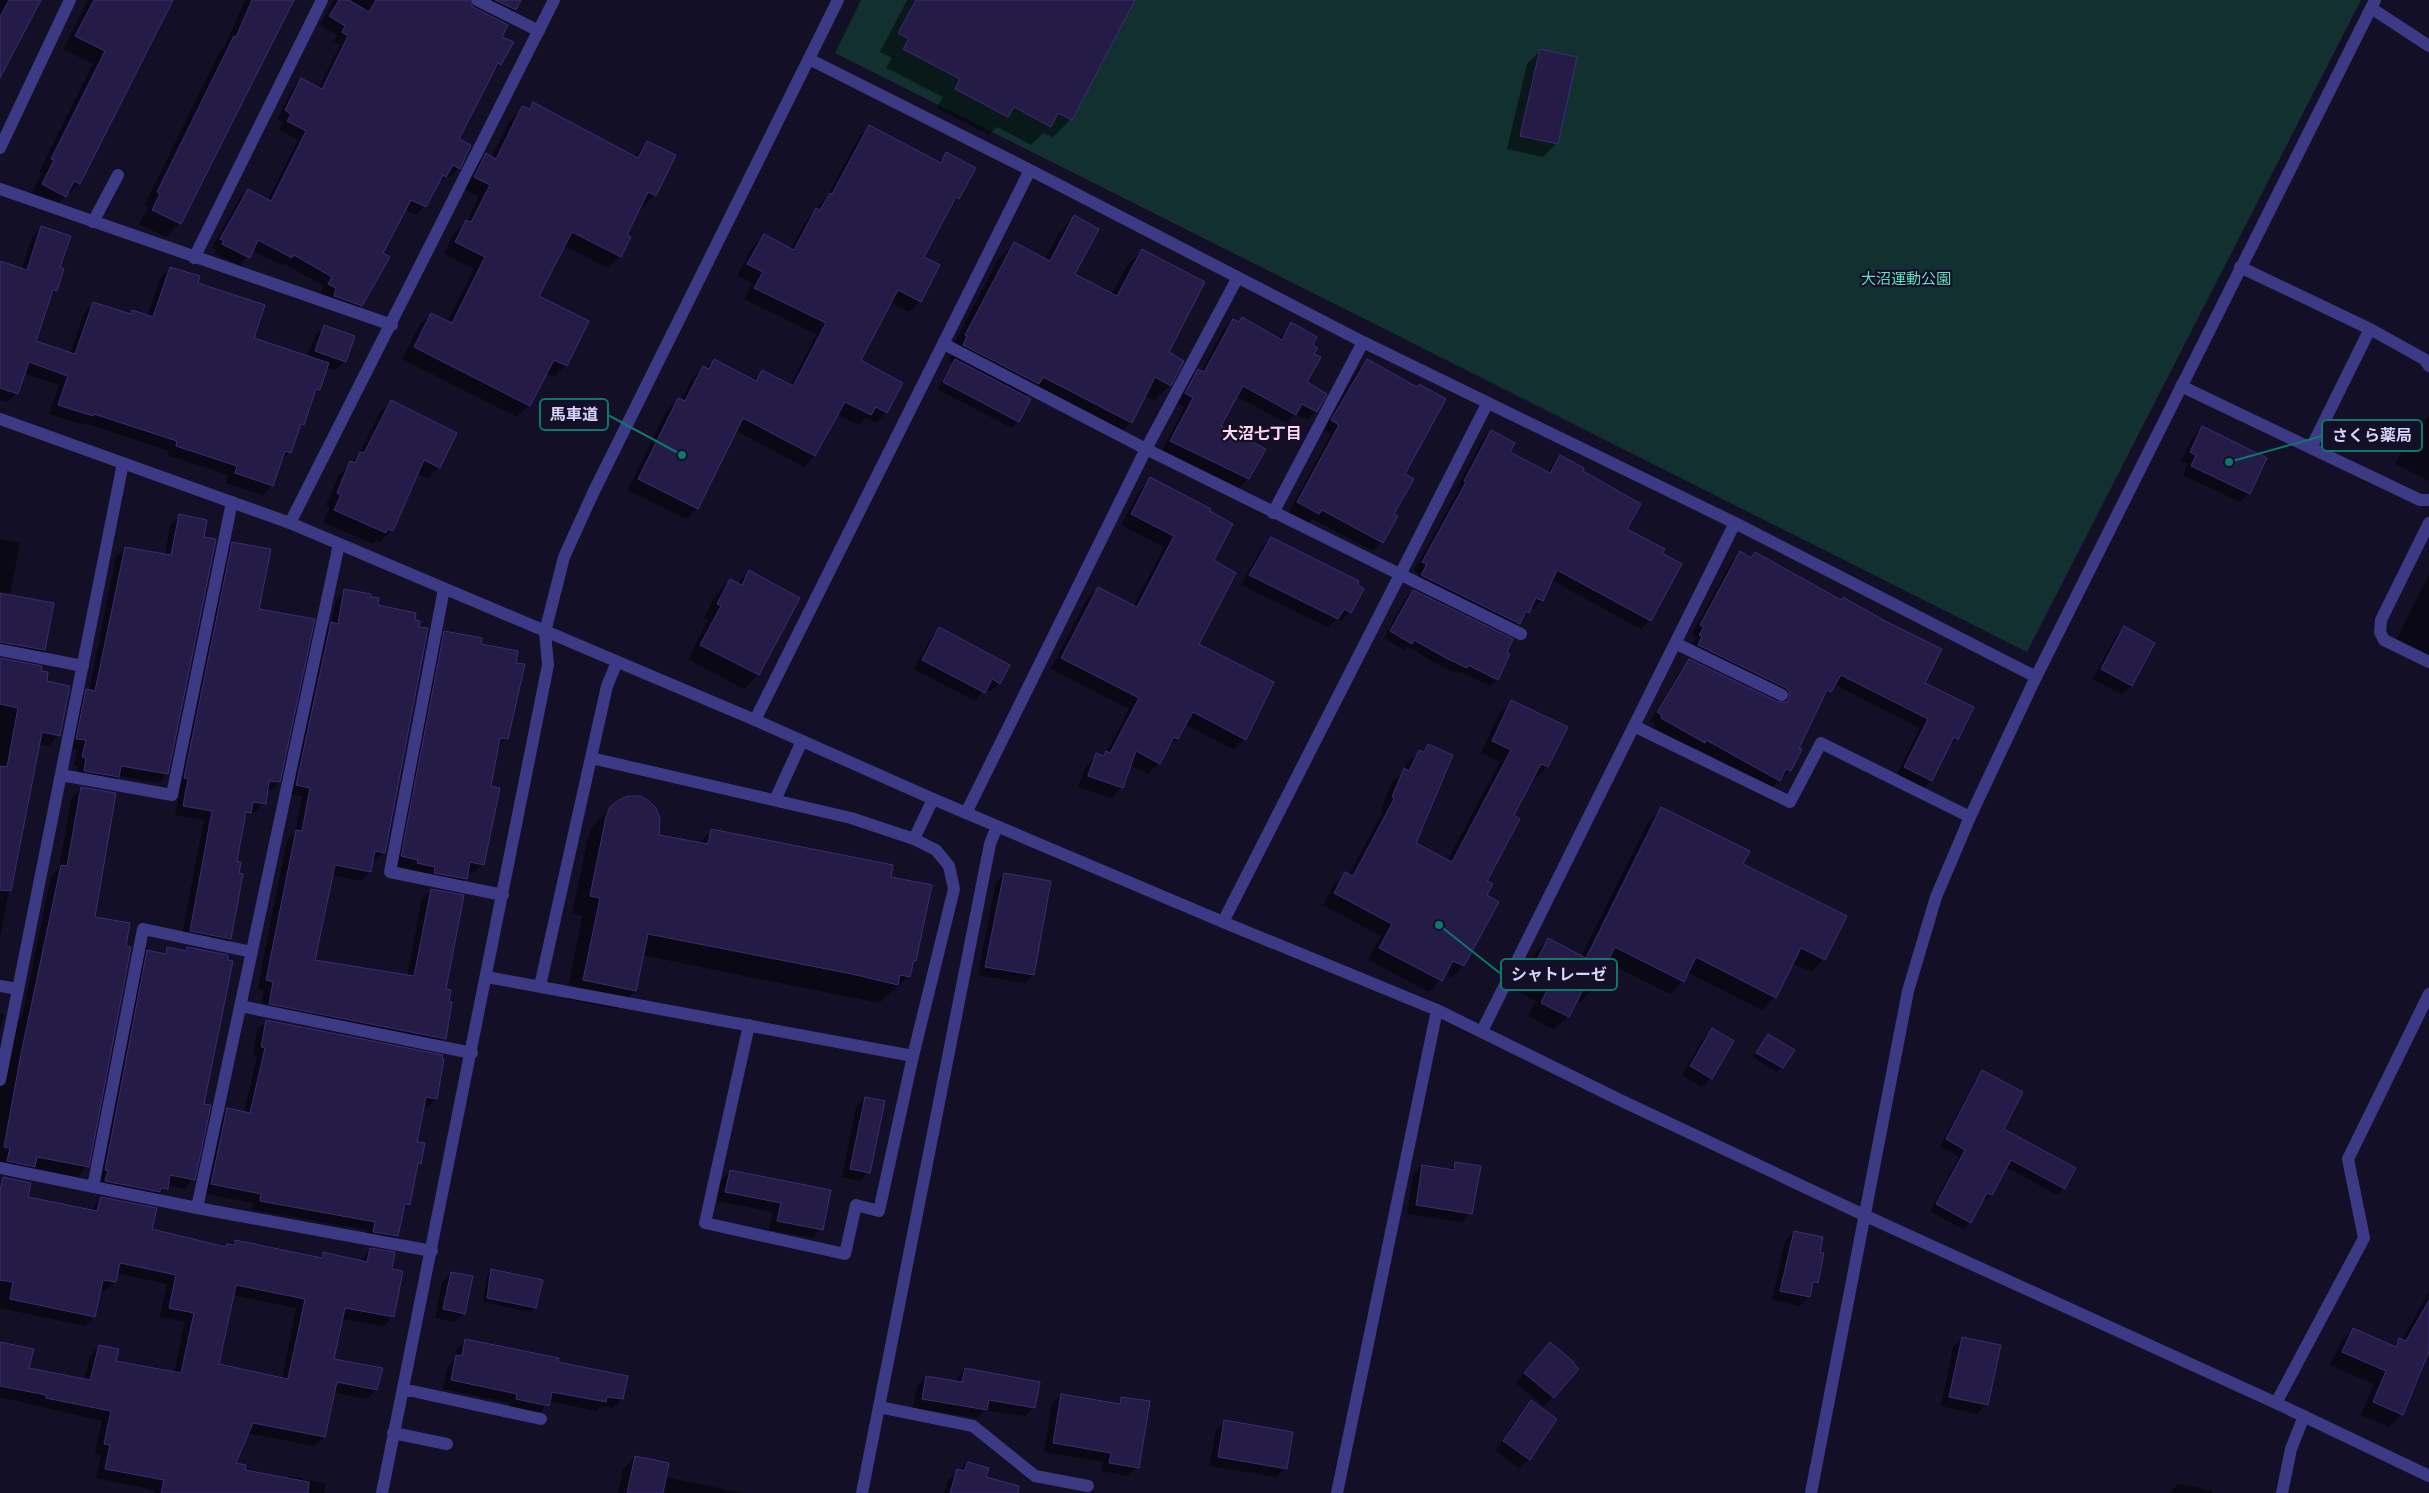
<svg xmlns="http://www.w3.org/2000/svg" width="2429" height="1493" viewBox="0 0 2429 1493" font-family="'Golos Text','Noto Sans JP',sans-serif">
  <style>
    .green { fill: #12302f }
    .shadow { fill: #0007; fill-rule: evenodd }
    .building { fill: #241b47; stroke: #3b2d73; fill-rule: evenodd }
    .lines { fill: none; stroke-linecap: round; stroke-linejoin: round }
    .service { stroke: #3d3a85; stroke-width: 12 }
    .minor { stroke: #3d3a85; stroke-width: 12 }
    .tertiary { stroke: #3d3a85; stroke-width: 12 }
    .labels { text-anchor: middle; stroke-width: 4.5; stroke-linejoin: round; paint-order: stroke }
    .park-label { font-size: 15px; fill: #5fe0c0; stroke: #130f26 }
    .neighbourhood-label { font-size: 16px; font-weight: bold; fill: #ffd6f0; stroke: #130f26 }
    .leader { fill: none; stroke: #0f766e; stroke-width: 2 }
    .callout-dot { fill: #0f766e; stroke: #130f26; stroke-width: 2 }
    .callout { fill: #130f26; stroke: #0f766e; stroke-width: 2 }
    .callout-label { font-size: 16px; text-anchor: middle; font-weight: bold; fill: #d9d4ff }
  </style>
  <rect width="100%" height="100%" fill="#130f26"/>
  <path class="green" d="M861,0H2361L2027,652L835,53Z"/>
  <path class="shadow" d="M0,0H41L0,75V79Z
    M88,0H172L79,184L52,209L29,198L42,173L39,172L93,64L63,49Z
    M245,0H293L180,223L166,237L139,224L148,208L144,206L220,51L225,46Z
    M334,0H520L515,10L506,19L469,1V5L500,37V64L492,73L458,139L459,168L450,177L446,175L436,185L425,206L416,215L405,209L381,254L361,305L352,314L320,294L324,286L285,264L283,266L252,250L240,266L214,253L216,250L212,248L239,199L248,190L268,200L298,140L279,130L283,123L277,119L292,89L301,80L318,89L340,45L334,41L337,35L320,25Z
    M907,0H1134L1071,119L1053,137L1043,133L1031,145L997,127L989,135L937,108L943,97L886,68L892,58L880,52Z
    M1541,50L1557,143L1543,157L1507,149L1527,64Z
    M534,104L634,157L647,142L655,195L643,207L640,206L625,236L620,256L608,268L563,245L537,297L566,365L554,377L545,373L529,405L517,417L402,359L419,326L431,314L447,322L474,269L444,254L454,233L467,221L479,197L463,189L474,167L486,155L491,158L511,119L523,107L528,110Z
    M869,126L938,163L946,154L958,198L950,205L923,257L920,301L909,312L890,302L859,360L886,412L876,423L866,418L859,425L837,414L814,456L804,467L735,430L697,508L686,519L628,490L667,410L678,399L681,401L692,378L703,368L705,369L714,360L753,381L762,371L790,386L816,334L744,299L753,283L737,275L753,246L764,236L790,250L806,221L826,198L859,137Z
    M1074,217L1073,275L1111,295L1126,267L1142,251L1167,353L1170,385L1154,401L1145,395L1131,423L1115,438L1028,393L1025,397L1018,421L1012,428L937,389L953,363L948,361L953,352L950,351L998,260L1014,244L1044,260L1059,233Z
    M42,227L59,268L56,291L49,297L34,341L70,354L84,313L93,303L129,315L132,311L147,316L161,277L170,268L196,284L252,339L307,357L315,336L324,327L345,361L336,370L326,367L318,389L312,396L303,424L298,429L290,452L280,461L272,486L263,495L226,483L228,475L167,455L169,451L85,423L83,425L49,414L59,385L24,373L17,393L7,402L0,400V262L22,269L32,237Z
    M1242,319L1279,339L1291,324L1311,346L1313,354L1305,383L1316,411L1307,420L1295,414L1286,423L1236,396L1219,426L1248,479L1239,488L1162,451L1184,407L1177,403L1189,379L1198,370L1201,372L1224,329L1234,320L1238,323Z
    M1367,361L1404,474L1393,515L1382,542L1373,551L1313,519L1309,523L1289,512L1331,434L1323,430L1358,370Z
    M391,401L439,467L427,479L417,473L392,530L380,542L376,541L373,544L323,522L330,507L326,505L339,475L358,456L380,413Z
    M2429,416V481L2395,464L2414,431Z
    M2202,428L2249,493L2240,502L2183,475L2188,464L2181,461L2193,437Z
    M1491,431L1509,452L1547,473L1560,456L1625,530L1661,554L1650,620L1641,629L1551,580L1542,600L1533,609L1530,608L1510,633L1413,585L1419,574L1414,571L1458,491L1456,490L1482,440Z
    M1150,479L1212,561L1198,644L1245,739L1234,750L1185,724L1177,739L1166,749L1159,763L1148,774L1130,765L1122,787L1111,798L1078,787L1086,766L1097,755L1102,757L1106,753L1129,709L1051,669L1087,599L1098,588L1133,607L1164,547L1121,525L1140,490Z
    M180,516L167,774L158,783L119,776L109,786L76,780L78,767L74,766L77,749L68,748L77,700L89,691L116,557L125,548L165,555L170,525Z
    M1271,538L1350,612L1341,621L1337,619L1328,627L1241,585L1262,547Z
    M0,539L20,543L10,596L52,604L44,650L34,660L0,654Z
    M232,544L258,610L279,782L269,791L267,790L264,803L255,812H251L244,819L236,862L230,939L221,948L181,939L204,820L175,815L180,788L175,787L223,553Z
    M1741,553L1750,558L1755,553L1924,684L1957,739L1948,747L1931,781L1922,789L1896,776L1920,728L1834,684L1821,701L1798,748L1790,770L1770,789L1697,749L1695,751L1653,727L1655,724L1650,721L1681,669L1690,661L1783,704L1777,696L1690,654L1695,646L1692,644L1697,637L1692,634L1732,561Z
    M750,572L799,598L758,675L744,689L688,659L708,620L704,618L716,594L730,580L737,584Z
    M2429,574V669L2391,650Z
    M345,591L384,852L375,861H372L370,872L361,881L332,875L314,961L407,976L422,899L431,890L444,990L448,1002L451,1003L445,1039L435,1048L260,1012L264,991L258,989L263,960L287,840L295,832L302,796L287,794L322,633L331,623L336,600Z
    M1413,591L1508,654L1497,680L1490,686L1461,672L1459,674L1439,665L1407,646L1404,650L1384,638L1406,598Z
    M2124,628L2154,644L2131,686L2122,695L2093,679L2115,637Z
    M939,629L999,683L990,692L985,689L975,701L914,669L931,638Z
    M445,632L479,645L507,738L497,748L490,787L483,864L474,873L467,872L466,879L456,888L409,872V868L393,865L436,642Z
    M0,660L40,672L45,682L59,735L49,746L38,744L0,937Z
    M1511,702L1547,767L1535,779L1532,777L1512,815L1485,881V896L1497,903L1463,966L1451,978L1445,974L1429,992L1368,960L1381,936L1323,905L1334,885L1346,873L1349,875L1383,811L1381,810L1392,782L1404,770L1407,763L1428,746L1415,844L1447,861L1500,762L1481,753L1499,714Z
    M82,788L94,918L87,1166L77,1177L32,1168L24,1177L0,1172V1083L11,1028L22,1017L51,877L59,868L71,799Z
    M611,808L658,836L698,844L711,831L889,878L915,960L912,963L909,976L879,1003L642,955L635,991L617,1009L566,999L582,916L572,914L588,837L592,827Z
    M1662,809L1742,865L1824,959L1811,972L1792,963L1775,997L1762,1010L1687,972L1683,981L1670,994L1606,962L1592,990L1579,1003L1576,1001L1568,1016L1554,1030L1528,1016L1536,1001L1516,991L1535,953L1548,940L1581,957L1648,822Z
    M1005,874L1033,975L1025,983L978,975L996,882Z
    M187,948L202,1105L209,1106L193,1180L184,1189L167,1185L157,1198L97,1190L138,961L148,952L162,955L168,949L184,952Z
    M0,1014H4L0,1032Z
    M267,1021L436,1099L427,1108L423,1107L416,1143L420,1163L416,1167L409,1204L402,1211L397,1236L388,1245L365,1241L367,1230L252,1210L253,1203L202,1193L218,1119L227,1110L244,1113L257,1056H253L257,1030Z
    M1712,1030L1732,1042L1711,1078L1702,1087L1682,1075L1703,1039Z
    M1768,1036L1793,1051L1778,1072L1753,1057Z
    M1983,1072L2002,1130L2064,1188L2057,1195L2006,1167L1991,1195L1984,1201L1982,1200L1970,1222L1963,1229L1930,1211L1959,1157L1940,1146L1976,1079Z
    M865,1098L869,1172L860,1181L842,1177L856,1107Z
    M1456,1164L1471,1213L1462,1222L1407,1214L1413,1175L1422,1166L1449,1170Z
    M730,1171L829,1191L821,1229L812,1238L769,1230L773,1212L717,1201L721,1180Z
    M4,1178L26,1198L91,1211L101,1198L151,1230L225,1248L236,1241L318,1258L323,1254L360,1262L370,1249L391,1270L393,1316L384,1326L341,1319L333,1360L381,1369L376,1390L366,1399L333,1392L324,1437L314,1446L247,1433L234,1464L243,1471L286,1479L289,1476L326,1484L324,1493H154L155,1490L96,1478L101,1455L95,1453L102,1421L0,1397V1343L28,1369L84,1380L90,1356L99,1346L115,1362L174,1373L185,1322L160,1317L167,1284L116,1273L114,1282L105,1291L100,1290L94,1316L85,1326L0,1308V1182ZM232,1295L296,1308L282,1379L218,1365Z
    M1794,1232L1818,1253L1817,1282L1811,1288L1809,1297L1800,1306L1772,1300L1785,1241Z
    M492,1271L541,1280L535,1308L531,1312L483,1302L487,1275Z
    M451,1273L464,1313L455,1322L435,1318L442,1282Z
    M2429,1292V1348L2402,1414L2389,1427L2361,1415L2374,1384L2330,1365L2341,1342L2353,1330L2392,1347L2400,1339L2402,1340Z
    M1962,1338L1986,1405L1977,1414L1941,1406L1953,1347Z
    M466,1341L626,1377L622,1399L613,1408L601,1406L596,1411L549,1401L539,1414L508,1408L509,1403L443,1389L448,1366L455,1359L456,1350Z
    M1541,1353L1553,1397L1544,1406L1516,1383Z
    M965,1369L1034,1407L1025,1416L986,1410L977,1418L913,1408L917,1386L926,1377L955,1382Z
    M1061,1395L1116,1404L1122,1398L1137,1467L1128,1476L1101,1471L1103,1462L1044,1452L1052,1404Z
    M1531,1402L1529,1459L1520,1468L1495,1451L1522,1411Z
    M1225,1422L1286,1468L1276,1477L1209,1466L1216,1431Z
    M635,1457L665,1477L742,1493H618L623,1469Z
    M968,1463L980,1493H944L948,1480Z
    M2178,1484L2212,1490V1493H2169Z"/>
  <path class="building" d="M9,0H41L0,78V17Z
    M94,0H173L80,184L74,181L66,197L42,184L54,160L51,159L105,51L75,36Z
    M252,0H294L181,224L152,210L160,194L157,192L234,36L236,37Z
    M339,0H349L369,12L376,0H469L473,7L508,25L502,37L514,42L501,65L498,63L459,139L471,145L460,169L453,165L446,177L443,175L426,207L411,200L383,253L390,257L362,306L334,296L336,288L328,284L332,277L294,255L292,258L258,240L250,258L222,244L224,241L220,239L248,189L271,201L306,131L287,121L291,114L285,110L301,78L322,89L348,36L342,32L345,26L329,16Z
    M495,0H521L516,10Z
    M916,0H1135L1072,120L1058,113L1051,127L1014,107L1008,117L955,89L960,79L903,49L909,39L898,33Z
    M1540,49L1577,57L1558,144L1520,136Z
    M533,102L638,158L647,141L676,155L656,196L648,192L627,235L631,237L621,257L572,232L539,296L589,321L567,366L554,360L530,406L414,347L431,313L452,323L485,257L455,242L466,220L471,222L490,185L474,177L486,153L496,159L522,106L530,109Z
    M869,125L941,163L946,152L976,168L959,199L956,197L924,257L940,265L921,302L898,290L861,360L903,383L887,413L876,407L871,415L845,402L815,456L743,418L698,509L638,479L678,398L685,401L703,366L709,369L714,359L756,381L762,370L793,386L826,323L754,288L763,272L747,264L764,234L794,250L816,208L820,210L830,193L832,194Z
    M1074,215L1099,229L1075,274L1117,296L1142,249L1205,282L1169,352L1184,361L1171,386L1155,377L1132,423L1043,377L1039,384L963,345L967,336L965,335L1014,242L1050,261Z
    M41,226L71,236L60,267L64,269L57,291L53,290L36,341L75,354L93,302L131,314L132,310L153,317L170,267L200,276L198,283L265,305L254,338L329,363L320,390L316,389L304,425L301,424L291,453L285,451L273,486L235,473L237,466L176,446L177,441L94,414L93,416L58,405L68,376L29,362L18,394L0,388V261L27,270Z
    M1242,317L1282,340L1291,322L1317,337L1313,345L1318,348L1314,354L1321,357L1307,382L1327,394L1317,412L1302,404L1296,415L1243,386L1221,426L1266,449L1249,479L1170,441L1193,398L1185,393L1198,369L1204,372L1233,319L1239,322Z
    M324,325L355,336L346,362L315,351Z
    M955,359L1031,399L1019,422L943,382Z
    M1367,359L1417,387L1419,384L1446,399L1405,474L1414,479L1394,514L1398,516L1383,543L1322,510L1319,514L1297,502L1339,425L1331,420Z
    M391,400L457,433L440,468L424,460L393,531L387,529L386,533L334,510L341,495L337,493L350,461L355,463L360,452L364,453Z
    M2202,426L2267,458L2250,494L2191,466L2196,455L2190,452Z
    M1491,430L1515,443L1510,452L1550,473L1560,455L1584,468L1583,471L1641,504L1627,529L1665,549L1662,553L1682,564L1651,621L1557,570L1543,601L1536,598L1529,613L1526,611L1520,624L1421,575L1427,564L1422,562L1466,482L1464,481Z
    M1150,477L1211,509L1210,511L1233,524L1214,560L1236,573L1199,644L1274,682L1246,740L1193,712L1178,739L1174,737L1160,764L1136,751L1123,788L1088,776L1096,753L1104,756L1106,751L1110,753L1139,698L1061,658L1098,587L1137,607L1174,536L1131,514Z
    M179,514L207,520L204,537L216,539L168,774L121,766L119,777L84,771L86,758L82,757L86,740L76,739L86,689L95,691L125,547L171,555Z
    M1271,537L1359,581L1358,585L1364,589L1351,613L1344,609L1338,619L1249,575Z
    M232,542L271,549L259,609L315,619L280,782L269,781L266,804L253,802L251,813L246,812L237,861L241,862L239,873L243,874L231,939L190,931L212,811L183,806L188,779L184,778Z
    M1740,551L1751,558L1755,552L1841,600L1843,597L1885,621L1942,649L1925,683L1974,707L1958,740L1954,737L1932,781L1904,767L1928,719L1841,675L1831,692L1827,690L1799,748L1802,749L1791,771L1786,769L1780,781L1706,740L1705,743L1661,718L1662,715L1657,712L1689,659L1778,702H1786L1789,698V691L1786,688L1698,645L1702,636L1699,635L1704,627L1700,625Z
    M749,570L800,598L759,675L700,645L721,606L717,604L730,579L742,585Z
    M344,589L371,594V597L379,598L378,605L416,613L415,620L420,621L419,627L428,628L385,853L375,851L371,872L335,865L315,960L414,976L431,889L464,895L446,989L451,990L449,1001L452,1002L446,1039L269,1004L273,982L266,980L296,830L302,831L310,788L296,785L331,622L338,624Z
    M1413,590L1513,639L1507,652L1510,654L1498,680L1468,665L1467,668L1446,658L1414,640L1412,644L1390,631Z
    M0,593L54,603L45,650L0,642Z
    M2124,626L2155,643L2132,686L2101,669Z
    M939,627L1010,665L1000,684L992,679L985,693L922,660Z
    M444,631L482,638L481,644L518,651L516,663L525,664L508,739L500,738L491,786L500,788L484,865L470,862L467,879L434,873L435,867L417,863L418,860L401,856Z
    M0,658L42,666L41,671L48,672L47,681L70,686L60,736L42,732L11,891L0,890V766L7,767L18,708L0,704Z
    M1511,700L1568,727L1548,767L1541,764L1514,815L1520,819L1487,881L1493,884L1487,895L1499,902L1464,966L1453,961L1442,981L1379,948L1392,924L1334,893L1345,872L1353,876L1394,799L1392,797L1404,768L1409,771L1419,750L1424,752L1428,744L1453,755L1416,843L1452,862L1511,750L1492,741Z
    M81,787L116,793L95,917L130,923L126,946L131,947L89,1167L37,1157L35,1167L7,1161L10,1148L4,1147L21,1054L61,865L67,866Z
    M628,796H640L649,801L656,808L660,819L659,835L708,844L711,829L893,865L891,877L932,885L916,961L914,960L910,977L900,975L898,985L852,974L648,934L636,991L583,980L600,898L590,896L606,817L610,807L619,800Z
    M1661,807L1750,851L1743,864L1847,916L1825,960L1801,948L1776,998L1696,957L1684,982L1615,947L1593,990L1585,986L1569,1017L1541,1003L1548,988L1528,978L1548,938L1586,958Z
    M1004,873L1051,881L1034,975L985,967Z
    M167,947L186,951L187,947L228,955V960L233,961L204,1104L211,1105L195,1180L170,1175L168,1189L161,1188L160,1192L105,1181L108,1171L105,1170L147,950L166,954Z
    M266,1020L443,1055L442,1059H444L437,1099L426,1097L417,1142L425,1143L421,1164L418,1163L410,1205L405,1204L398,1236L373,1232L375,1222L260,1201L261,1194L211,1184L227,1108L250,1113L265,1048L261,1047Z
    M1712,1028L1734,1041L1712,1079L1690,1066Z
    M1768,1034L1795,1050L1783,1068L1756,1053Z
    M1982,1070L2023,1092L2004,1129L2076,1168L2065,1189L2011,1160L1992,1195L1987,1193L1971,1223L1936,1204L1965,1150L1946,1139Z
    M865,1097L885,1101L870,1173L850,1169Z
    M1455,1162L1481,1166L1472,1214L1416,1205L1422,1165L1454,1170Z
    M730,1170L831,1190L823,1230L777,1221L781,1203L725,1192Z
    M3,1177L31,1183L28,1197L97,1211L101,1197L157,1208L152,1229L226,1247L227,1244L235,1245V1240L322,1258L323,1252L367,1262L370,1248L395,1252L392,1269L403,1271L394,1317L345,1308L334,1359L383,1368L377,1390L337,1382L325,1437L253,1423L236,1463L246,1465L245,1470L309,1482L308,1493H161L164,1480L105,1469L110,1445L104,1444L111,1411L46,1398V1395L0,1386V1342L34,1349L29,1368L90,1380L99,1345L119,1349L116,1361L181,1373L194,1313L169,1308L176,1275L120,1263L116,1282L103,1280L95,1317L10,1299L13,1282L0,1280V1190ZM236,1285L305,1299L288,1379L219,1364Z
    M1794,1231L1823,1237L1820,1252L1824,1253L1818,1283L1813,1282L1810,1297L1780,1291Z
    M491,1269L543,1280L536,1308L487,1298Z
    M451,1272L473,1276L465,1314L443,1309Z
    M2429,1300V1351L2403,1415L2373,1402L2386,1371L2342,1352L2353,1328L2396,1347L2399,1338L2406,1341Z
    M1962,1337L2001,1345L1988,1405L1949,1397Z
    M465,1339L559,1358L558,1362L628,1376L623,1399L607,1397L606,1402L552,1392L549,1406L516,1399L517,1394L451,1380L456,1355L462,1356Z
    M1550,1342L1574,1362L1573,1363L1579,1369L1554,1398L1524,1373Z
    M965,1368L1040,1382L1035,1408L989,1400L987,1410L922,1399L926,1376L962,1382Z
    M1061,1394L1120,1404L1121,1397L1150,1401L1139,1468L1109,1463L1111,1453L1053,1443Z
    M1531,1400L1557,1419L1530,1460L1503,1441Z
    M1224,1420L1293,1432L1287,1469L1218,1457Z
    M635,1456L669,1463L663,1493H627Z
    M968,1462L989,1468L986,1477L1019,1486L1018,1493H950L957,1469L964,1471Z"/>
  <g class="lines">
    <path class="service" d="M93,222L118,175
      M2240,267L2370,329L2424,359L2429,366
      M2181,386L2420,500H2429
      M2311,448L2370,329
      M775,800L802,741
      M914,839L933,799
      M487,977L913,1056L954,889L949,866L936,850L914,839L851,818L591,758
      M540,986L607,686L617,662
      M749,1025L705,1223L845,1254L856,1205L879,1211L913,1056
      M393,1433L447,1444"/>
    <path class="minor" d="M477,0L539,31
      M2371,8L2429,46
      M809,59L1030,170L1363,342L1735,523L2036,677
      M0,148L70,0
      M0,189L392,325
      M194,258L322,0
      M944,344L1146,449L1521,634
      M1273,513L1363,342
      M290,523L554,0
      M2429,523L2381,620L2380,632L2384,640L2429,662
      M444,589L390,872L503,895
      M1675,643L1782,695
      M0,650L83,666
      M755,720L1030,170
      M1634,726L1790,802L1821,743L1970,817
      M61,775L172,795L232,502
      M966,813L1146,449L1238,277
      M1223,922L1487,404
      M0,986L18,989
      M240,1006L472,1053
      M1482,1031L1735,523
      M0,1080L123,463
      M0,1168L197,1208L432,1251
      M93,1187L143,929L252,952
      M197,1208L339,544
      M403,1389L541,1419
      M2276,1403L2364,1238L2348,1159L2429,994
      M879,1407L973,1426L1035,1476L1088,1486
      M382,1493L548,665L545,632
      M1337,1493L1437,1010
      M2282,1493L2291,1449L2304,1416"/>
    <path class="tertiary" d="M0,419L290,523L755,720L933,799L1223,922L1437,1010L1622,1101L1866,1216L2276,1403L2429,1476
      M545,632L564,557L594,491L838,0
      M862,1493L990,844L997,826
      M1811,1493L1908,991L1936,897L1970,817L2036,677L2375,0"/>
  </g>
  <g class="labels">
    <g class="park-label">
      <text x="1906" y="284">大沼運動公園</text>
    </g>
    <g class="neighbourhood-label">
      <text x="1262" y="439">大沼七丁目</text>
    </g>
  </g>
  <path class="leader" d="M682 455L608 415M2229 462L2322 436M1439 925L1501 974"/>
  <g class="callout-dot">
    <circle cx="682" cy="455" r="5"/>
    <circle cx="2229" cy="462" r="5"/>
    <circle cx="1439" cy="925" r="5"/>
  </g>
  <g class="callout">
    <rect x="540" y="399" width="68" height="31" rx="5"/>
    <rect x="2322" y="420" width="100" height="31" rx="5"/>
    <rect x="1501" y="959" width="116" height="31" rx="5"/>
  </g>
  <g class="callout-label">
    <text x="574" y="420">馬車道</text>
    <text x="2372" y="441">さくら薬局</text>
    <text x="1559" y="980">シャトレーゼ</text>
  </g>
</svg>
